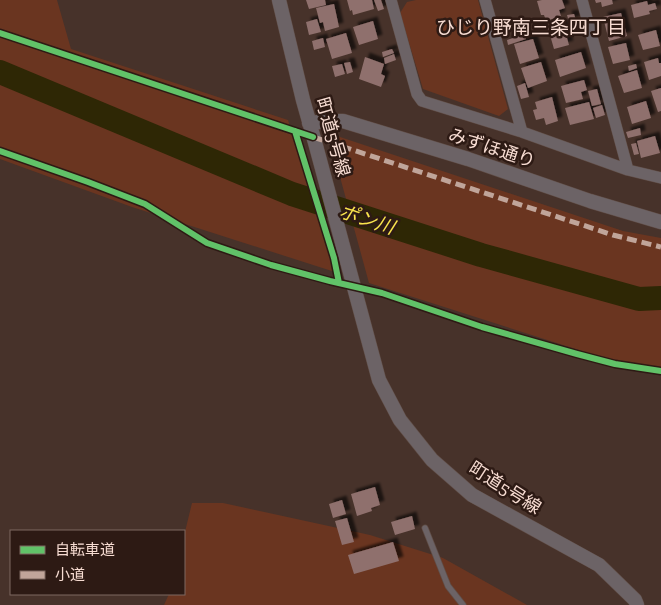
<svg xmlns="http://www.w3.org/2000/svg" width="661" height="605" viewBox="0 0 661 605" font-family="'Zilla Slab','Noto Sans JP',serif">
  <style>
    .green { fill: #6a3520 }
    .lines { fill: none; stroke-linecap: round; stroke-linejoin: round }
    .river { stroke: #2e2705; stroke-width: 24 }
    .building { fill: #8f706d; filter: url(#shadow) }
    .service-casing { stroke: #614e47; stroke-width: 7 }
    .minor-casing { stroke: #614e47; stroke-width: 12 }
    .tertiary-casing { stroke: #614e47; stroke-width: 15 }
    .service { stroke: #6c6366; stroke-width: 5.5 }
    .minor { stroke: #6c6366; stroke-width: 11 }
    .tertiary { stroke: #6c6366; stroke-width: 14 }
    .quiet { stroke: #c0a59a; stroke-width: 5; stroke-dasharray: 10 5; stroke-linecap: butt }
    .cycleway-casing { stroke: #2d1a14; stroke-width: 9 }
    .cycleway { stroke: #61c268; stroke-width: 6 }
    .labels { text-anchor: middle; stroke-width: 5; stroke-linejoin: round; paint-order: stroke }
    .street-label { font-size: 18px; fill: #f7dcd2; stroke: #2d1a14 }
    .neighbourhood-label { font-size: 19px; fill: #f7dcd2; stroke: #2d1a14 }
    .water-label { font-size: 19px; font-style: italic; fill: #f9e44d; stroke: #2d1a14 }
  </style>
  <defs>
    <filter id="shadow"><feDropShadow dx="4.5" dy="-4.5" stdDeviation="1" flood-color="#0009"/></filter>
  </defs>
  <rect width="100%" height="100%" fill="#47322a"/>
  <path class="green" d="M0,0H57L71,49L288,120L335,272L132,207L0,159Z
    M416,0H478L508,109L499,116L423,89L400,13L407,2Z
    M328,133L623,231L661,238V368L632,367L369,283Z
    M192,503H223L370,535L443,558L527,605H164L169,594H184V536Z"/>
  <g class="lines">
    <path class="river" d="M0,72L292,194L481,255L639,299L661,298"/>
  </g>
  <path class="building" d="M306,0H325L326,5L309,9Z
    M347,0H372L374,9L353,15L352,10L350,11Z
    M374,0H381L384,9L378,11Z
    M542,0H562L565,8L559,10L561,16L546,21L544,15H541L537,1Z
    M595,0H612L613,4L602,7L601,2L596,3Z
    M647,1L648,5L655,3L657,9L649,11L650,14L634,18L631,5Z
    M334,4L339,27L325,31L323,22L320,23L316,8Z
    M621,13L627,36L609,41L603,17Z
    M574,14L576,20L569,22L567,15Z
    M317,19L321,32L309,35L306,22Z
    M373,21L378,39L359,45L353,27Z
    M579,23L581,30L574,32L572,25Z
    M563,24L569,45L554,49L548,28Z
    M656,30L660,46L643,50L638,35Z
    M346,33L352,53L332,59L326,39Z
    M525,34L526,39L508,45L507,40Z
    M323,38L325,47L314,50L312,41Z
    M533,39L539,58L520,64L514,44Z
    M626,43L630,60L613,64L608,47Z
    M392,49L394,53L383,57L382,52Z
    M581,52L586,68L560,77L555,60Z
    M394,54L396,60L385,64L384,58Z
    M365,57L384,64L381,74L385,76L381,87L359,79Z
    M658,58L659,63H661V76L649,80L644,62Z
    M350,62L353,72L347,74L344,63Z
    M541,62L547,81L528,88L521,68Z
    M342,64L345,74L335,77L332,66Z
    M636,64L637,68L629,71L628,66Z
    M637,70L642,88L624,93L618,76Z
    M584,80L587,90L581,92L583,99L566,103L561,86Z
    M525,83L529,97L521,99L517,86Z
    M661,88V111L658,112L651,91Z
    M597,89L601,104L592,106L588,91Z
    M552,97L558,121L546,125L544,118L536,120L533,110L537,109L535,102Z
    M646,101L651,118L632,124L627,107Z
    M589,102L594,119L570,125L565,108Z
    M602,105L605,115L596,118L593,108Z
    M640,128L641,135L628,138L626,132Z
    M655,136L660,153L641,158L637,141Z
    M636,143L639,154L634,155L631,144Z
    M375,487L380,505L371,508L372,511L357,516L351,494Z
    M342,500L346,514L333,518L329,504Z
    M412,516L415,529L395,535L391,522Z
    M347,518L354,542L342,545L335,521Z
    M393,542L399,561L354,574L348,555Z"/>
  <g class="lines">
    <g class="service-casing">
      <path id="service" d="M425,528L448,586L463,605"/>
    </g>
    <g class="minor-casing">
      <path id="minor" d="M391,0L417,94L422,101L522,132L628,170L661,178
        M485,0L522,132
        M582,0L628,170"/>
    </g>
    <g class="tertiary-casing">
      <path id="tertiary" d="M279,0L303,100L316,146L379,380L400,420L432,460L472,495L599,565L635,600L637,605
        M309,123L330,121H343L468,159L590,201L661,222"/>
    </g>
    <use href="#service" class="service"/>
    <use href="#minor" class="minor"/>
    <use href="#tertiary" class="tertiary"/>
    <path class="quiet" d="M313,137L613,235L661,247"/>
    <g class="cycleway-casing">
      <path id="cycleway" d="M0,33L313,137
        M295,131L334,258L339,283
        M0,151L88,182L145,204L207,243L271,265L330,281L382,293L482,327L577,354L615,364L661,371"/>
    </g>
    <use href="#cycleway" class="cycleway"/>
  </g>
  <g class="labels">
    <g class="street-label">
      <text transform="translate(333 137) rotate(74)" y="6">町道5号線</text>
      <text transform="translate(492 148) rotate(18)" y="6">みずほ通り</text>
      <text transform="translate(505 488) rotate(32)" y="6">町道5号線</text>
    </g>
    <g class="neighbourhood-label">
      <text x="531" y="34">ひじり野南三条四丁目</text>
    </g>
    <g class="water-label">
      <text transform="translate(367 219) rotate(18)" y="7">ポン川</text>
    </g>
  </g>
  <rect x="10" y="530" width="175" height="65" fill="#2d1a14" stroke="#7e6860"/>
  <rect x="20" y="546" width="25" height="8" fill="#61c268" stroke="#7e6860"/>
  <text x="55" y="555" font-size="15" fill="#f7dcd2">自転車道</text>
  <rect x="20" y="571" width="25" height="8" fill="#c0a59a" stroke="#7e6860"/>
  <text x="55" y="580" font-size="15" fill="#f7dcd2">小道</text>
</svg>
